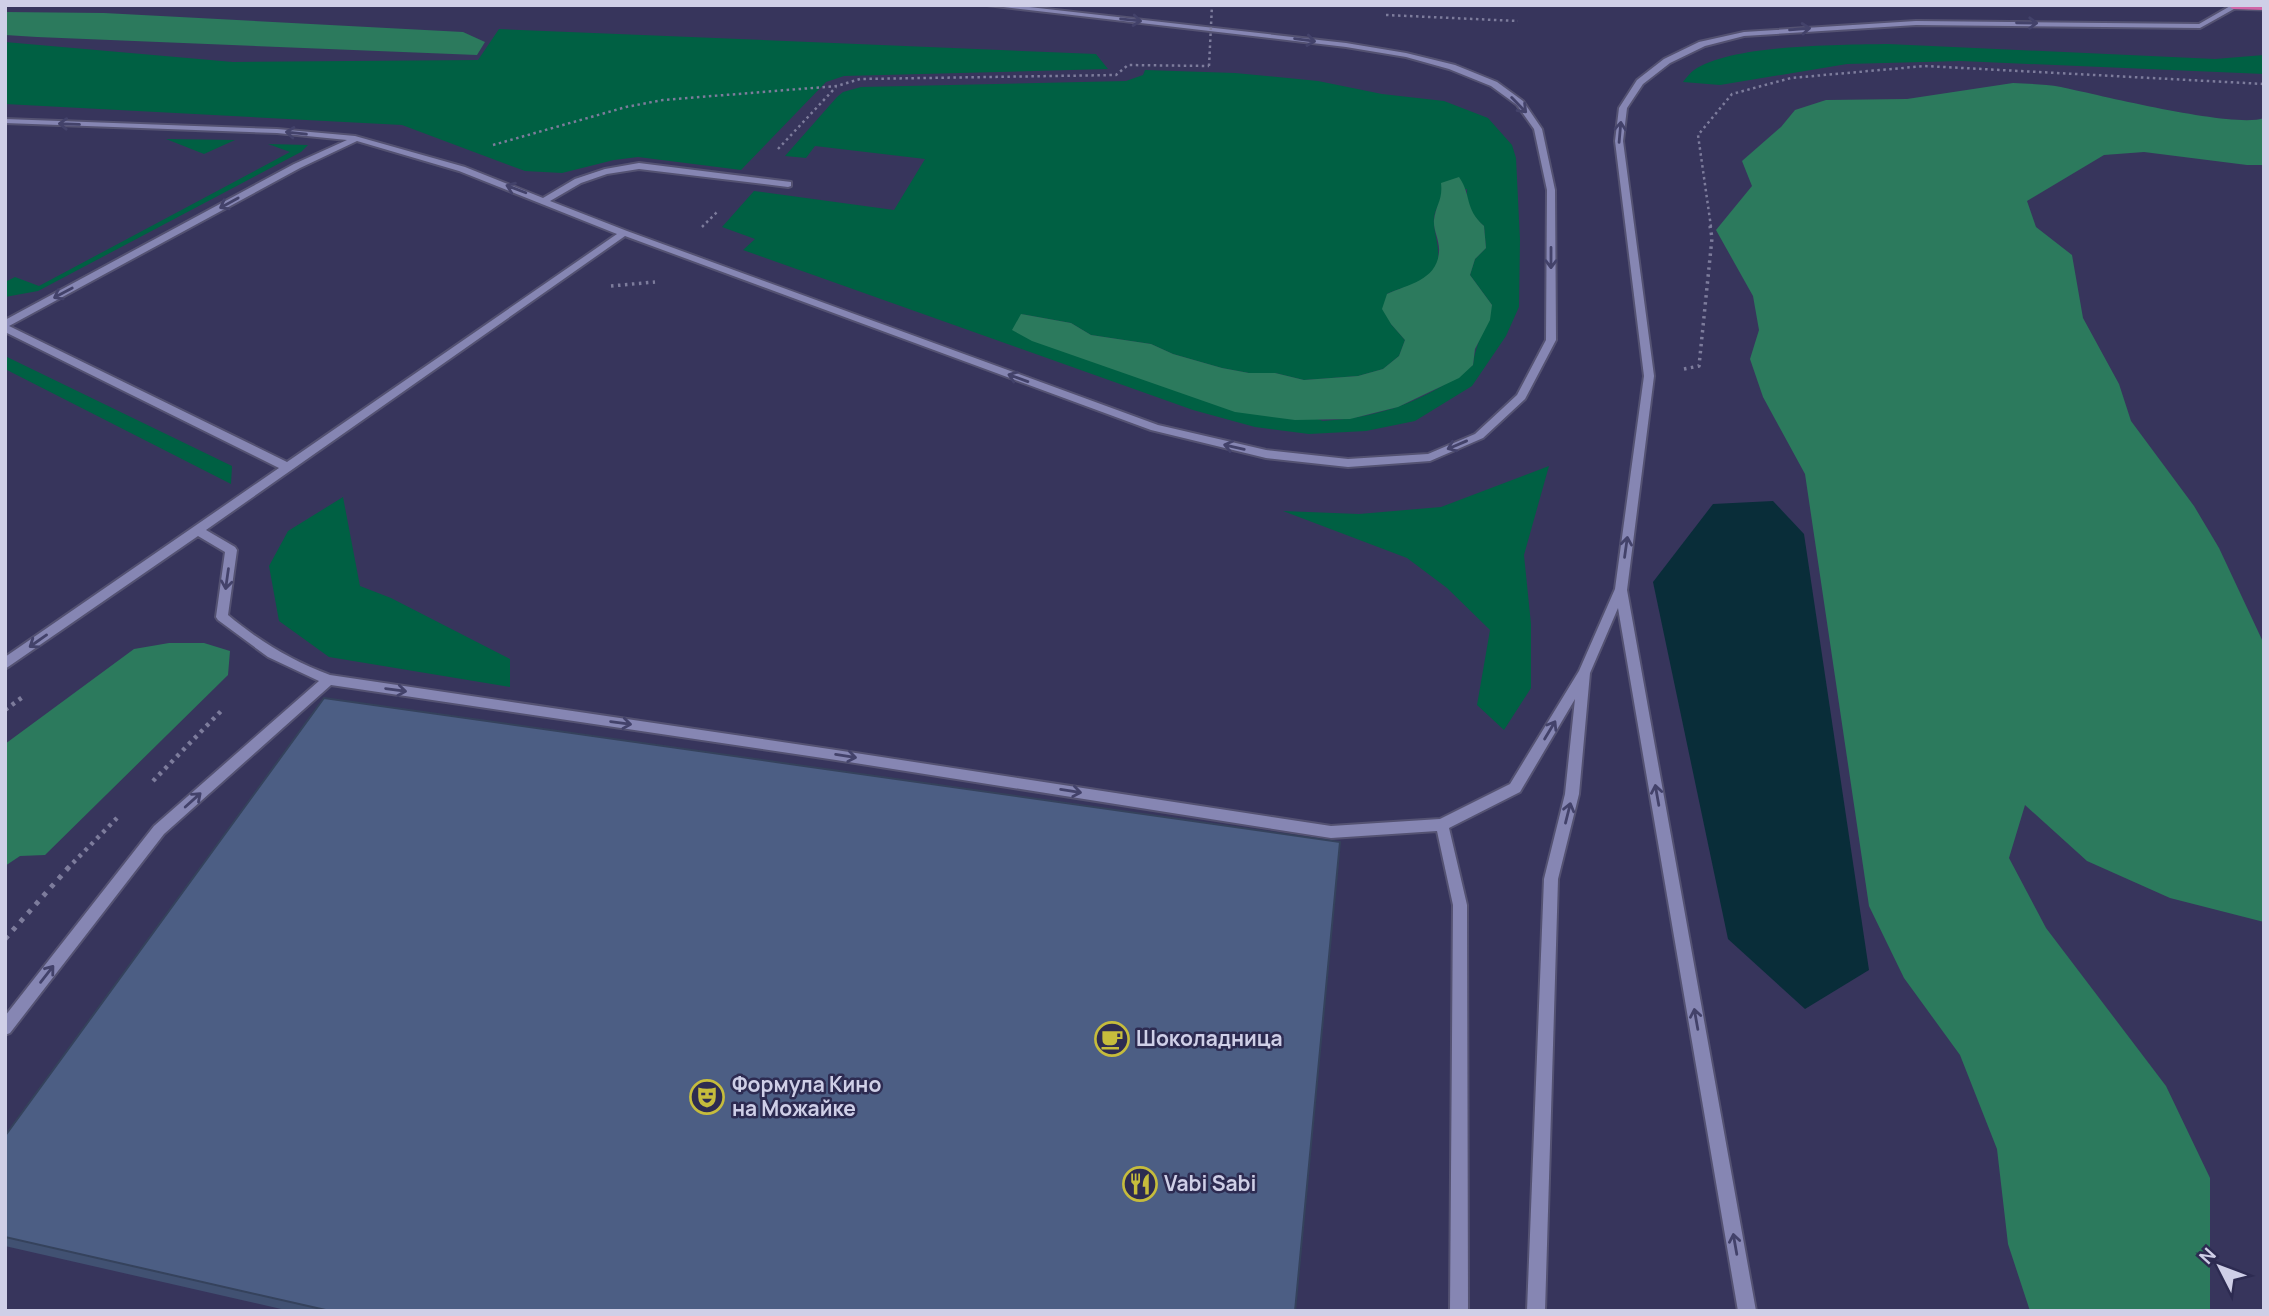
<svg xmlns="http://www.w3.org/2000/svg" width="2269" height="1316" viewBox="0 0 2269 1316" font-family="Manrope,sans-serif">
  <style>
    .green { fill: #006043; fill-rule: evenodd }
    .forest { fill: #2c7a5d }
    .water { fill: #092d39 }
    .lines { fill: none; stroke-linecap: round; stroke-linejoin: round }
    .minor-casing { stroke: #545272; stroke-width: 4 }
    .highway-casing { stroke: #545272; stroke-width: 3 }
    .path-far3 { stroke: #7d7c9c; stroke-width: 2.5; stroke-dasharray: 2.5 3.5; stroke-linecap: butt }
    .path-far2 { stroke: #7d7c9c; stroke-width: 3.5; stroke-dasharray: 2.5 4.5; stroke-linecap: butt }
    .path-far1 { stroke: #7d7c9c; stroke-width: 4.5; stroke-dasharray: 3.5 5; stroke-linecap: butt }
    .path { stroke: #7d7c9c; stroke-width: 5; stroke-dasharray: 4.5 7; stroke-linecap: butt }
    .minor { fill: #8686b3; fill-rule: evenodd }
    .highway { fill: #d164a7; fill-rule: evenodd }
    .path-bridge { stroke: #7d7c9c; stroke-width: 2.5; stroke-dasharray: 2.5 3.5; stroke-linecap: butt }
    .wall { fill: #415172 }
    .building { fill: #4c5e84; stroke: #35425c; stroke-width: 2 }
    .oneway { stroke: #43426a }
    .labels { text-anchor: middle; stroke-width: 5; stroke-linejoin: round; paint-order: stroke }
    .near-poi-label { font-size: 21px; font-weight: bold; fill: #cfcfe7; stroke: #2d2b51; text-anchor: start }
  </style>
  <rect width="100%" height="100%" fill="#37355c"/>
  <path class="green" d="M499,29L1096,54L1108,69L844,76L826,82L741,170L638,157L614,160L562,173L525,171L402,125L5,104V42L233,62L478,60Z
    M1888,44L2215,59L2264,55V74L1961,61L1847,64L1720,85L1683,82C1686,78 1690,73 1694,70C1732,44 1842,45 1888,44Z
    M1145,70L1235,73L1318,81L1382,94L1444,101L1488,118L1512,145L1516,158L1520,240L1519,307L1506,336L1472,386L1415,421L1366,431L1309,434L1255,427L1193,410L743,250L755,239L722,227L754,191L894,210L925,159L815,146L806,158L785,156L837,97L843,92L861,87L1126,81L1143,75ZM1467,189C1466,206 1471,215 1484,226L1486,248L1475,259L1470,275L1492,305C1486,326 1475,345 1473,365C1425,401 1383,417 1323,421L1021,314L1071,323L1091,335L1151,344L1173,354L1222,368L1249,373H1275L1304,380L1358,376L1383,369L1399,356L1405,340L1391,324L1387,294C1397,289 1422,283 1429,277C1446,262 1435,241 1434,223C1433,214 1438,205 1443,197Z
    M166,139L235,140L204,154Z
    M268,144L308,145L301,152L38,291L5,297V282L15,277L39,286L290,152Z
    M5,356L232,466L231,484L5,369Z
    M1549,466L1524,555L1531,624V688L1504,730L1477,705L1490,630L1447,588L1407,558L1283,511L1359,514L1441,507Z
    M343,497L360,586L391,598L510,659V687L329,657L279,621L269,566L288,531Z"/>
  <path class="forest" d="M5,12L104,13L463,32L485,42L477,55L37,37L5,35Z
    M2013,83C2029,84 2045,84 2061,87C2099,95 2235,129 2264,118V165H2247L2144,152L2104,155L2027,201L2036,227L2072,255L2083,318L2119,384L2131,421L2194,506L2219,548L2264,644V922L2170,898L2087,861L2025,805L2009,858L2046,928L2166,1086L2210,1178V1311H2030L2008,1244L1997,1149L1960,1055L1904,978L1869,906L1805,474L1763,397L1750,359L1759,330L1753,296L1716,230L1752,186L1742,161L1781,127L1795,110L1826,100L1907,99Z
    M1459,177C1472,196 1464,208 1484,226L1486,248L1475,259L1470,275L1492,305L1490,320L1475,349L1473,365L1459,378L1398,407L1350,419L1295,420L1235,412L1032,341L1012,330L1021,314L1071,323L1091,335L1151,344L1173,354L1222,368L1249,373H1275L1304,380L1358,376L1383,369L1399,356L1405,340L1391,324L1382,309L1387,294C1409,284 1437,280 1439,252C1440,241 1433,230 1434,220C1436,204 1443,200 1441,183Z
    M169,643H204L230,651L228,675L45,855L20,856L5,866V744L134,649Z"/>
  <path class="water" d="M1773,501L1804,534L1869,970L1805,1009L1728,939L1653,582L1713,504Z"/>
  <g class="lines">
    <g class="minor-casing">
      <path id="minor" d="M987,5H1011L1346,43L1406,53L1455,65L1497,82L1523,101L1542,129L1555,190L1556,340L1525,399L1483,438L1430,461L1348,467L1266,458L1151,430L625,236L206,530L235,547L237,550L228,615C259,641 292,661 330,675L836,750L1331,826L1440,819L1510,784L1579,671L1615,589L1644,376L1615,141L1619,108L1637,80L1664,59L1699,42L1744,32L1916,21L2199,24L2232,5H2241L2200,28L1916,25L1744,36L1705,46L1670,63L1643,84L1627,108L1623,141L1654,376L1627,590L1756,1311H1738L1618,608L1590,673L1579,794L1558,879L1545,1311H1527L1544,879L1565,794L1575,699L1520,792L1449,828L1467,905L1468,1311H1450L1453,905L1437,831L1331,838L836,760L331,685L164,834L10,1033L5,1035V1016L154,826L319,681L268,657L218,620L216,617L225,552L198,536L5,669V657L279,468L5,332V320L294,164L347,140L277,133L5,123V119L277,129L355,136L465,167L543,198L575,179L605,169L639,163L791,182V186L788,187L639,169L607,174L581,183L550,201L627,231L1158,425L1266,450L1348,459L1428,454L1475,434L1517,395L1546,340L1547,190L1534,129L1517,105L1491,86L1449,69L1406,57L1346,47ZM357,141L459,171L617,234L287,462L9,326L300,168Z"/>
    </g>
    <g class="highway-casing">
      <path id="highway" d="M2227,5H2264V10L2233,9Z"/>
    </g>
    <path class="path-far3" d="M1386,15L1518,21
      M493,145L626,107L663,100L837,86L860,79L1116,75L1128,65L1209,66
      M778,149L836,87
      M702,227L718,211
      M1711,227L1698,135L1732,94L1791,78L1925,66L2264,84"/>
    <path class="path-far2" d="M611,286L655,282
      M1684,369L1699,366L1712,238L1710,226"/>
    <path class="path-far1" d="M5,710L24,696
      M153,781L223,709
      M67,869L117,818"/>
    <path class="path" d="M5,939L69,867"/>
    <use href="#minor" class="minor"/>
    <use href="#highway" class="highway"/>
    <path class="path-bridge" d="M1209,66L1212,5"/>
  </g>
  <path class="wall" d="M5,1136L1295,1311H290L5,1246Z"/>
  <path class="building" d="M324,698L1340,842L1295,1311H330L5,1237V1136Z"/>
  <defs><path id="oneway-shaft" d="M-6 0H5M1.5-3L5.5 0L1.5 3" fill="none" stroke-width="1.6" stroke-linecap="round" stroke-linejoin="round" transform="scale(1.75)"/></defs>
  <g class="oneway">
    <use href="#oneway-shaft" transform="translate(1131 20) rotate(6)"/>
    <use href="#oneway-shaft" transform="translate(2027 23) rotate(1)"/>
    <use href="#oneway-shaft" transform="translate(1800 29) rotate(-5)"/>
    <use href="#oneway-shaft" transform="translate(1305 40) rotate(7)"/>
    <use href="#oneway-shaft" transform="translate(1519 105) rotate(46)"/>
    <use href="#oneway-shaft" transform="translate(69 124) rotate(-178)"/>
    <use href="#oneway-shaft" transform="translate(1620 132) rotate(-85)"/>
    <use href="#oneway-shaft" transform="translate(296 133) rotate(-174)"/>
    <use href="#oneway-shaft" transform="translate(516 189) rotate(-159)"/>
    <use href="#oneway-shaft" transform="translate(229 203) rotate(151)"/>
    <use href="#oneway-shaft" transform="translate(1551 258) rotate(90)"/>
    <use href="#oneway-shaft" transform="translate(63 293) rotate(152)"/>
    <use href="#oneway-shaft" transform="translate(1018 378) rotate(-160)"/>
    <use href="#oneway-shaft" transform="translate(1457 445) rotate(157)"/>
    <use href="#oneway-shaft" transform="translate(1234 447) rotate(-167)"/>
    <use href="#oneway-shaft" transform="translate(1626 547) rotate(-82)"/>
    <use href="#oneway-shaft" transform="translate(227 579) rotate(98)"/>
    <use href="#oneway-shaft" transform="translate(38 641) rotate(145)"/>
    <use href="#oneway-shaft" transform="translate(396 690) rotate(8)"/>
    <use href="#oneway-shaft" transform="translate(621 723) rotate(8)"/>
    <use href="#oneway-shaft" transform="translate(1550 730) rotate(-59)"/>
    <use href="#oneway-shaft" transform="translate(846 756) rotate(9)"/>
    <use href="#oneway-shaft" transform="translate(1071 791) rotate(9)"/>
    <use href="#oneway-shaft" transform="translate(1657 795) rotate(-100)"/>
    <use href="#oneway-shaft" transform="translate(193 800) rotate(-42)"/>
    <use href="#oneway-shaft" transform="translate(1568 813) rotate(-76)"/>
    <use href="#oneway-shaft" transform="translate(47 974) rotate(-52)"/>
    <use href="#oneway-shaft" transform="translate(1696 1019) rotate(-100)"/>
    <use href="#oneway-shaft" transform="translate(1735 1244) rotate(-100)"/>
  </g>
  <defs>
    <g id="cafe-ring" transform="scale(1.75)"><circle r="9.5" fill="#2d2b51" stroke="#c6bc3c" stroke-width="1.5"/><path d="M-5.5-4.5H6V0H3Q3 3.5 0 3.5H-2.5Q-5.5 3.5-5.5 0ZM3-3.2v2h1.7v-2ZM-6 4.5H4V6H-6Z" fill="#c6bc3c"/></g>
    <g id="theatre-ring" transform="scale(1.75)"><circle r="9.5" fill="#2d2b51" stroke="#c6bc3c" stroke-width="1.5"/><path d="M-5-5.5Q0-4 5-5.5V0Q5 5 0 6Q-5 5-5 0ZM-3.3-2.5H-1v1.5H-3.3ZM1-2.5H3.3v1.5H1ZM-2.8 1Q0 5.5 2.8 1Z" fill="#c6bc3c"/></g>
    <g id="restaurant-ring" transform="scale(1.75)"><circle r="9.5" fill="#2d2b51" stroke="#c6bc3c" stroke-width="1.5"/><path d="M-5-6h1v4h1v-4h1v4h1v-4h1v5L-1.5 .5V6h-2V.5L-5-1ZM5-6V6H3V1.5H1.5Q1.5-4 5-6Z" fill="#c6bc3c"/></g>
  </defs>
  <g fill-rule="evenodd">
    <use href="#cafe-ring" x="1112" y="1039"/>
    <use href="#theatre-ring" x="707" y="1097"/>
    <use href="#restaurant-ring" x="1140" y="1184"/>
  </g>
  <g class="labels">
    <g class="near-poi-label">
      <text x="1136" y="1046">Шоколадница</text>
      <text x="732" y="1092">Формула Кино<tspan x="732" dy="24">на Можайке</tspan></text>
      <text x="1164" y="1191">Vabi Sabi</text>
    </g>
  </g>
  <rect width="2269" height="1316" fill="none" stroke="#cfcfe7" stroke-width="14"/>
  <g transform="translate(2220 1267) rotate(312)" stroke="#2d2b51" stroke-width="5" paint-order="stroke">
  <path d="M0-5L12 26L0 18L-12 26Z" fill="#cfcfe7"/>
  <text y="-10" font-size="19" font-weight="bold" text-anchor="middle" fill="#cfcfe7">N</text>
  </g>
</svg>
